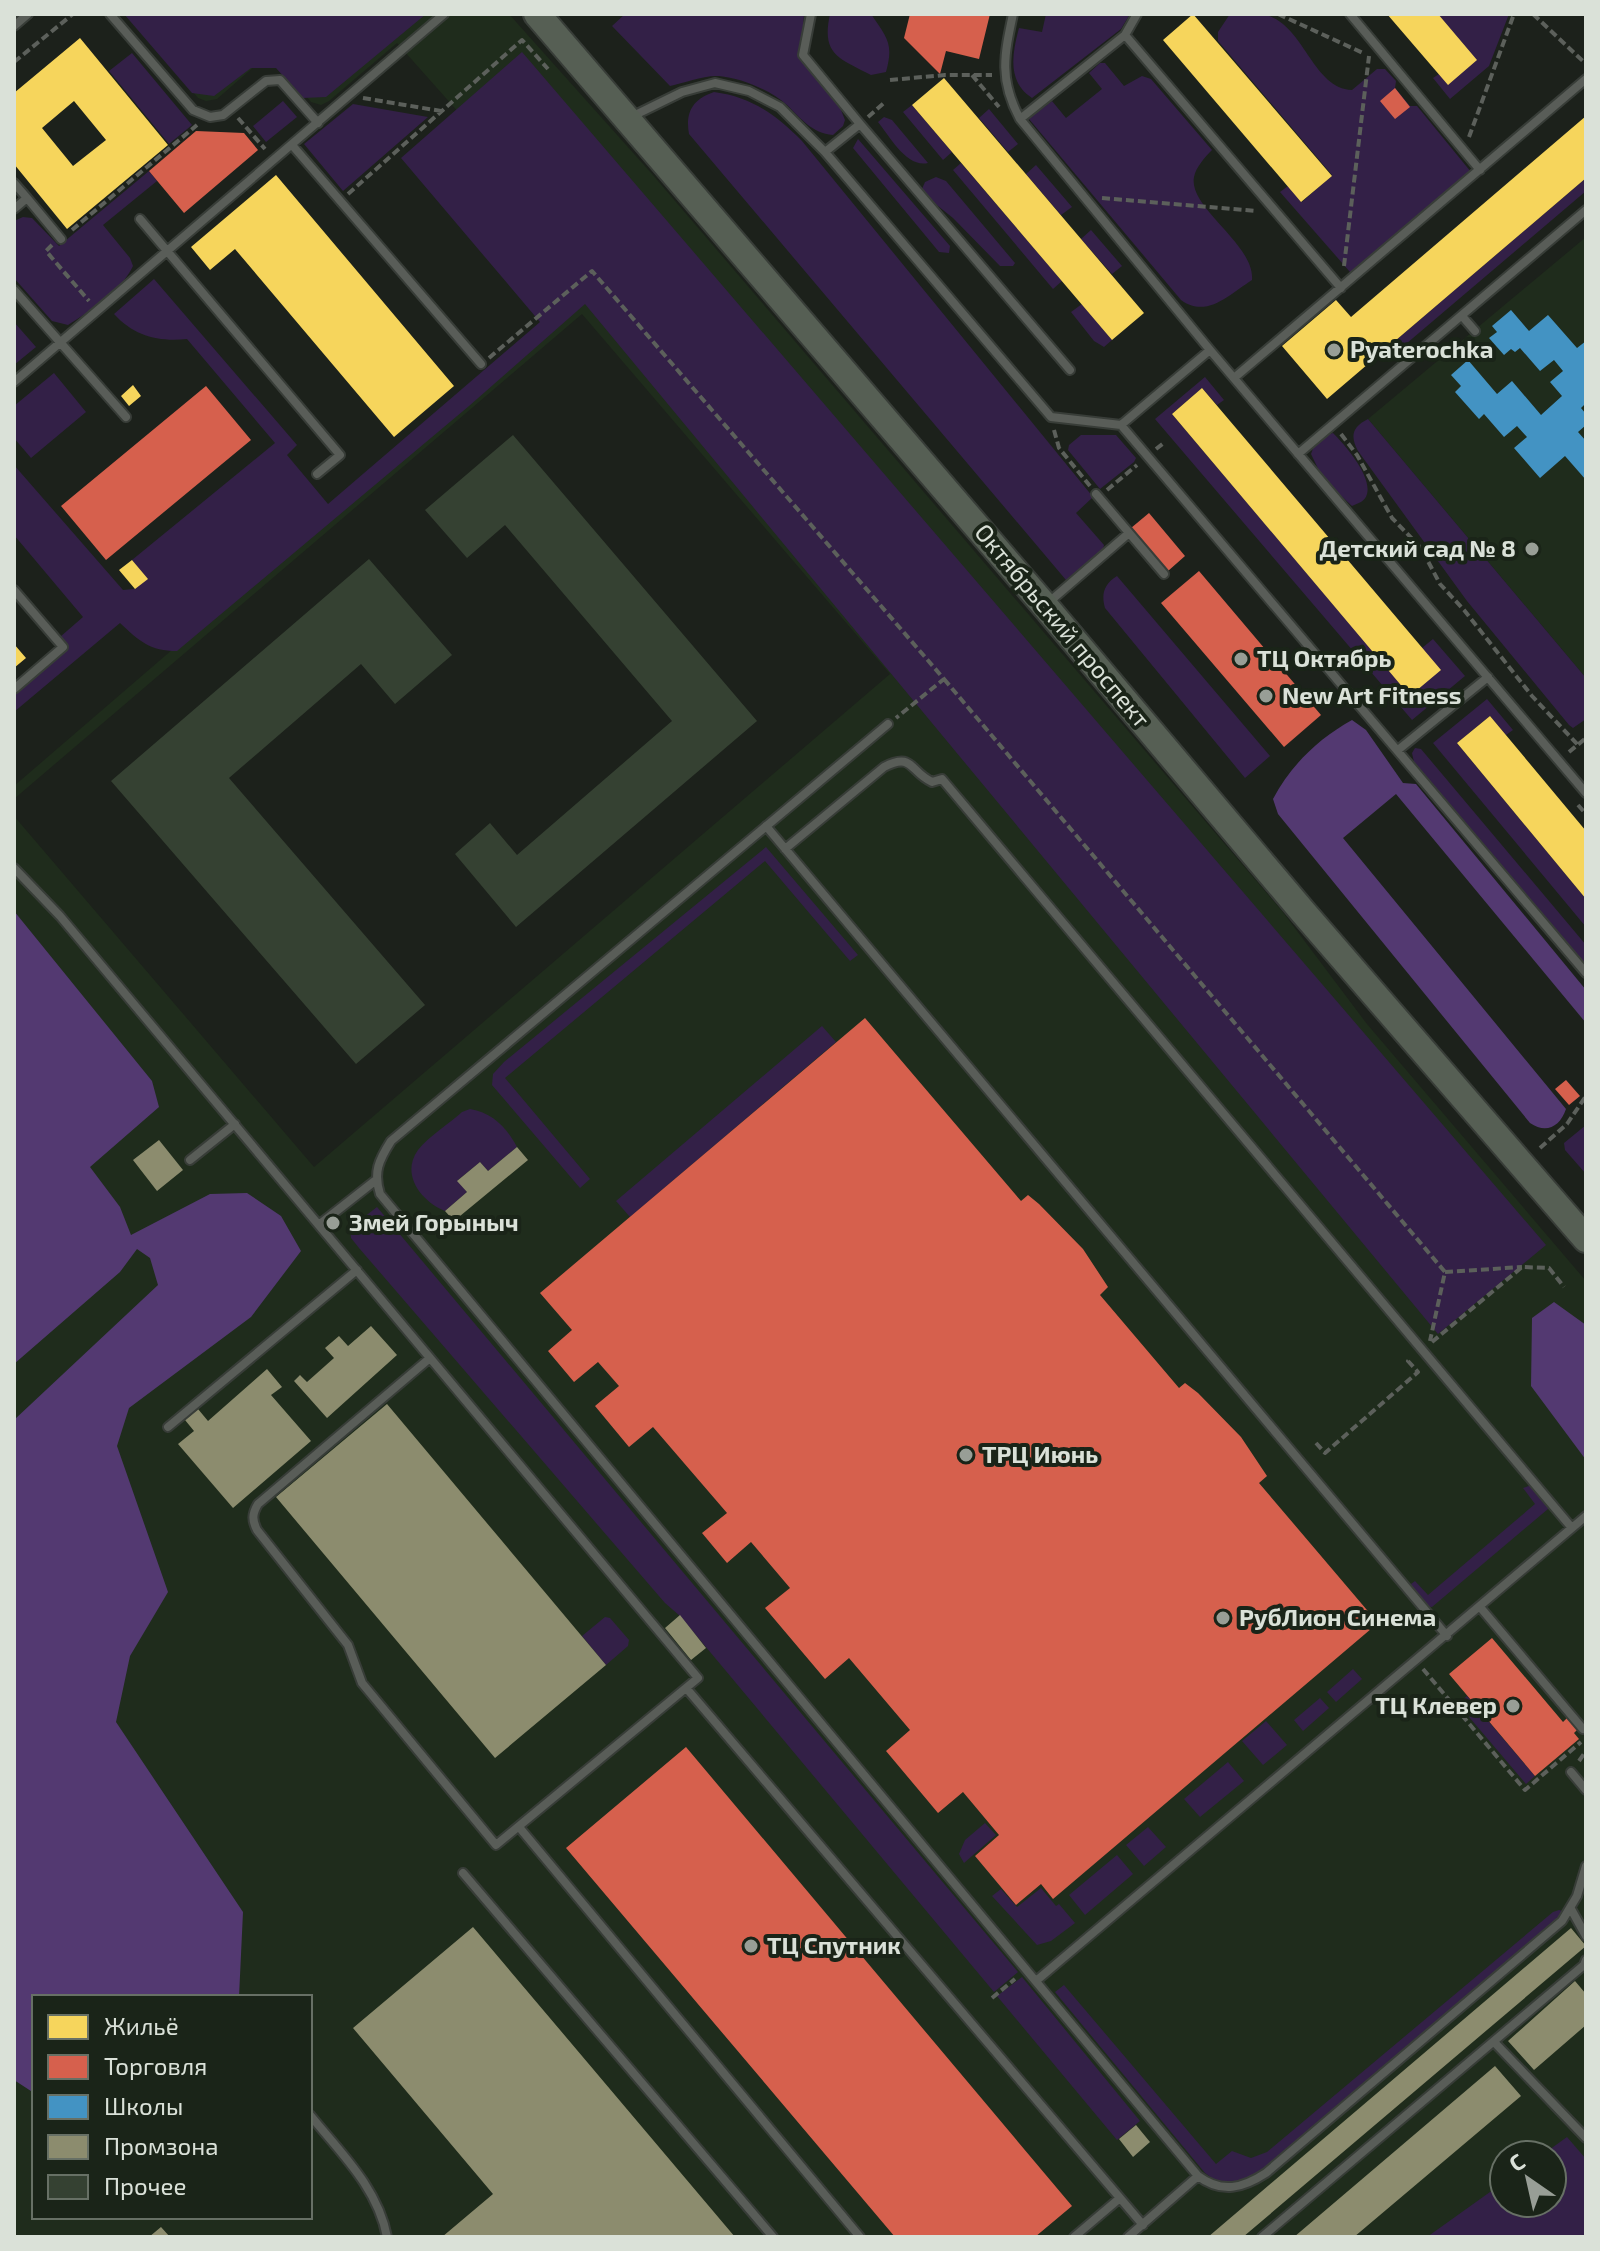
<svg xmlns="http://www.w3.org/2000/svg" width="1600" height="2251" viewBox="0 0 1600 2251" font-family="'Exo 2',sans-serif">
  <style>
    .built { fill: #1f2c1c; fill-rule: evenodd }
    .green { fill: #332047 }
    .forest { fill: #533971 }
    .homes { fill: #f6d55c; fill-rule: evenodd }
    .shops { fill: #d6604d }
    .schools { fill: #4393c3 }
    .industry { fill: #8c8c6e }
    .building { fill: #354132 }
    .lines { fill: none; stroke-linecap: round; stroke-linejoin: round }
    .service-casing { stroke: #383d38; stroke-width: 12 }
    .primary-casing { stroke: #383d38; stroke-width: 30 }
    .path { stroke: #5c605b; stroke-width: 4; stroke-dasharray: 8 4; stroke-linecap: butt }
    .service { stroke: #595d58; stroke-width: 8 }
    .primary { stroke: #565f54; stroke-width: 26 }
    .poi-dot { fill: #989e96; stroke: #1a2418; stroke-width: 3 }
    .labels { text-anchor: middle; stroke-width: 8; stroke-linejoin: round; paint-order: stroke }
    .poi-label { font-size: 24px; font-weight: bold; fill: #dae1d8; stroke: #1a2418; text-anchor: start }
    .street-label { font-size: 24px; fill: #dae1d8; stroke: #1a2418 }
  </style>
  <rect width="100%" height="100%" fill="#1c211b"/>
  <path class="built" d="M130,14H509L652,174L1282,911L1367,1024L1586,1281V2237H14V816L314,1167L890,674L582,314L14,799V786L605,277L397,43L329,101L321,105L311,102L281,66L256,65L217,99L206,101L198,98ZM34,1997H310V2217H34ZM1504,2155H1552V2203H1504Z
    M1586,237V678L1368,419Z"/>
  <path class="green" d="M124,14H426L326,97L303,98L276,68H251L214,96L192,93Z
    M625,14L804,15L800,58L839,105L845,120L843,126L833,135C812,133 801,119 787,105C770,90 741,78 719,76C704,75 684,83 670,86L612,26Z
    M830,14H871C887,38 894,43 886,72L871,75C839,58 821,55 830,14Z
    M1046,14H1130L1121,29L1032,98C1007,82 1012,54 1019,28L1042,32Z
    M1230,14C1240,14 1252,12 1262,14C1304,21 1311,88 1352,90L1377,69H1385L1396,81L1395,88L1410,106H1417L1471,172L1353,272H1350L1280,192L1288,186L1302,202L1332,175L1218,41V32Z
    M1438,14H1509L1489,66L1450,99L1433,78L1439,74L1448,84Z
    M522,52L1546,1245L1438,1334L585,304L469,406L177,651C150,651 139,641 120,623L14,712V694L69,647L60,637L83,617L14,535V465L123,590L134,589L147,579L132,560L275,443L187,339C158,342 134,336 114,314L154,279L297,445L287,455L328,504L540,322L401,158Z
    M132,53L192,125L169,144L109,71Z
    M1100,63H1105L1124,86L1142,76L1151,79L1212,150C1205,157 1196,167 1194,177C1188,208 1255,244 1252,280C1230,294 1207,319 1181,300L1029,119L1052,101L1066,118L1102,89L1089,73Z
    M714,92C752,97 776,115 802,141L1093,497L1076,513L1104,545L1103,549L1066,580L689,134C685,112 693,99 714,92Z
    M283,101L297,117L266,142L253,126Z
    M353,104L428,117L343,191L304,144Z
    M912,105L952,152L943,160L903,112Z
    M989,109L1018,144L1008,152L979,118Z
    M884,117L892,120L928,163C907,168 890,137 878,122Z
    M858,139L950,246L949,253L939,252L853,148Z
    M961,163L1062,281L1053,289L953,170Z
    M1036,165L1072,207L1061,215L1026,174Z
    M149,171L157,181L103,225L130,258L133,266C122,290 90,311 68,325L52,321L14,278V221L23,217L32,218L59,246Z
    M936,177L946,181L1015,263L1013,266H1000L953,218L923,194L922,189L925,182Z
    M1586,178V191L1393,355L1388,347Z
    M1091,230L1122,266L1112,274L1081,239Z
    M1082,304L1112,340L1104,347L1094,341L1071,312Z
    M14,322L36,347L14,365Z
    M54,373L86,412L31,458L14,438V406Z
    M1205,377L1224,400L1217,405L1202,388L1172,414L1410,695L1422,648L1433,639L1465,676L1412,720L1155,419Z
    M1368,419L1586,678V719L1573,728L1569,725L1467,601L1358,451C1350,436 1352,427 1368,419Z
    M1333,433C1345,445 1372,476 1367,494C1365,502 1358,503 1352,506L1323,479L1311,454C1315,442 1321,436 1333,433Z
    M1081,435H1116L1136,458L1134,462L1100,489L1068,450L1069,445Z
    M1117,576L1270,756L1245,778L1105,608C1101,594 1104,584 1117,576Z
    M1487,699L1513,730L1506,735L1490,716L1457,743L1586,899V927L1433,743Z
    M1415,748L1421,749L1586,945V965L1414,762L1412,753Z
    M766,847L858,955L850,961L765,861L505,1078L590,1179L580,1188L492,1085L493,1074L504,1062Z
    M822,1026L836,1042L630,1217L616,1201Z
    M470,1109C493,1113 506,1127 517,1147L488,1171L480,1162L458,1180L467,1192L445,1211C422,1202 400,1175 418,1150C429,1136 449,1124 462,1112Z
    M1586,1125V1174L1565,1150L1564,1143Z
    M377,1207L1018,1972L994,1992L680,1616L665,1603L359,1248L351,1238L350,1228Z
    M1531,1485L1548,1504V1509L1432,1607C1423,1606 1413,1593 1411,1584L1415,1581L1428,1595L1535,1504L1523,1488Z
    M605,1617L610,1618L629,1640L628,1646L606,1665L582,1636Z
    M1353,1669L1362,1679L1336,1702L1327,1692Z
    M1467,1696L1535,1776L1526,1784L1458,1704Z
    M1320,1698L1329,1708L1303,1731L1294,1720Z
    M1266,1721L1287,1745L1263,1765L1242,1741Z
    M1228,1762L1244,1781L1200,1817L1184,1799Z
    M985,1823L996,1835L964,1863L959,1854L965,1840Z
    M1148,1827L1166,1847L1144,1866L1126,1845Z
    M1117,1855L1133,1874L1085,1915L1069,1895Z
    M1041,1888L1056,1906L1059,1904L1075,1923L1051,1941L1037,1945L992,1896L1001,1889L1017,1907Z
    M1559,1910L1566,1912L1559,1921L1267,2168C1245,2183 1228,2191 1205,2173L1055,1992L1064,1985L1216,2164L1232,2151L1251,2158L1267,2152L1553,1912Z
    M1022,1977L1140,2121L1117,2140L997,1996Z
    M1567,2137L1586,2159V2237H1427L1504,2182V2203H1552V2155H1542Z"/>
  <path class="forest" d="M1352,720L1366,730L1403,783L1416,784L1586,990V1023L1396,794L1343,838L1566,1109C1560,1127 1546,1134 1530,1123L1278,814L1273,799C1291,765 1318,739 1352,720Z
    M14,911L152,1081L159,1107L90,1167L120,1207L131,1235L210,1194L247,1193L281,1216L301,1251L251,1317L129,1408L117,1446L168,1592L130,1656L116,1722L243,1912L239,1997H34V2093L14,2080V1420L158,1285L150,1258L137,1249L120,1272L14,1364Z
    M1554,1302L1586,1325V1460L1531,1386L1532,1318Z"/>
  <path class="homes" d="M1193,14L1332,176L1301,202L1163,40Z
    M1387,14H1438L1477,60L1448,85Z
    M80,38L168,145L67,229L14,164V93ZM74,101L106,140L73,166L42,128Z
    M944,78L1144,313L1112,340L912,105Z
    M1586,116V178L1327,399L1282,346L1336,300L1351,317Z
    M276,175L454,386L394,437L235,249L210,270L191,247Z
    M133,385L141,396L129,406L121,396Z
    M1202,388L1441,670L1410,696L1172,414Z
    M132,560L148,579L135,589L119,570Z
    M14,644L26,658L14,668Z
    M1490,716L1586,831V899L1457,743Z"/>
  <path class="shops" d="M910,14H990L979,59L946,51L940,74L904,38Z
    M1395,88L1410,107L1395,119L1380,101Z
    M196,131L244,133L258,150L184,213L149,171Z
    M206,386L251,440L106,560L61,506Z
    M1149,513L1185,556L1168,571L1131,528Z
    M1199,571L1321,715L1284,747L1161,603Z
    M865,1018L1021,1201L1028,1195L1039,1204L1083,1249L1108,1287L1100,1295L1179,1388L1185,1383L1198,1393L1241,1437L1267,1476L1259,1483L1378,1623L1053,1899L1041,1884L1016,1905L975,1856L999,1835L963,1792L938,1813L886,1751L910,1730L849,1658L825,1679L765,1608L790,1588L751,1542L727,1563L702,1533L727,1513L653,1427L629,1447L595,1406L619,1386L598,1362L574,1382L548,1351L572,1330L540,1293Z
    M1566,1080L1580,1096L1569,1105L1555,1089Z
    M1492,1638L1563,1722L1568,1717L1578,1729L1574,1733L1579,1739L1535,1776L1449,1674Z
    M686,1747L1072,2206L1035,2237H895L566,1848Z"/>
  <path class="schools" d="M1511,310L1529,331L1548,315L1577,348L1586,341V403L1581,408L1586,414V425L1578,432L1586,441V480L1565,456L1540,478L1514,448L1527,437L1517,426L1504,437L1484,414L1479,419L1455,392L1461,386L1451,375L1468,360L1497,394L1512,381L1541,415L1562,396L1550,382L1563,371L1554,360L1540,371L1520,348L1515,352L1511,349L1504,355L1489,338L1497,332L1492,326Z"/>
  <path class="industry" d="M159,1140L183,1170L157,1191L133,1160Z
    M517,1147L528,1160L454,1221L445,1211L467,1192L457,1181L480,1162L488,1171Z
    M371,1326L397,1355L327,1418L294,1381L300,1375L307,1382L334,1358L325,1348L339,1336L348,1346Z
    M267,1369L282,1387L271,1395L311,1441L233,1508L178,1444L194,1431L185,1420L198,1409L208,1421Z
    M387,1404L606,1665L495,1758L276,1497Z
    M680,1615L706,1648L691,1660L665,1628Z
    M473,1927L735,2237H442L493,2194L353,2028Z
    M1571,1928L1586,1946L1243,2237H1208Z
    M1575,1981L1586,1994V2025L1534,2070L1508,2041Z
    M1495,2066L1521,2096L1354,2237H1294Z
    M1136,2125L1150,2142L1133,2157L1119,2139Z
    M161,2227L170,2237H149Z"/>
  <path class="building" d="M513,435L757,721L516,927L455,854L490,823L517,855L672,721L505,525L467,558L425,510Z
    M369,559L452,655L395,704L361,664L229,778L425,1005L356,1064L111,781Z"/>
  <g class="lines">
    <g class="service-casing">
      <path id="service" d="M110,14L193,110L210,117L223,115L266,81L280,80L318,123
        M811,14L803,55L860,124L825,152L1051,417L1121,425L1586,973
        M1013,14C1004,56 999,80 1020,119L1210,350L1586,793
        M1350,14L1480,170
        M14,26L28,14
        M1125,35L1341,288
        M631,117L682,92L715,83L749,91L780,107L825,152
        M1020,119L1125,35L1137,14
        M860,124L1070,370
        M292,145L481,364
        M14,183L27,198L14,209
        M27,198L61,239
        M140,219L340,455L317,474
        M14,290L126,417
        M1462,316L1475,331
        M1234,378L1586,79
        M14,382L444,14
        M1121,425L1210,350
        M1298,454L1586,210
        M1096,494L1164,574
        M14,590L63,647L14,689
        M1048,603L1129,533
        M888,724L391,1141C379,1160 373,1172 380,1194L1198,2176C1222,2194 1243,2188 1266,2173L1562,1921L1577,1896L1586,1866
        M1398,750L1488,677
        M766,826L1447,1636
        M785,849L884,767C913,752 909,771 932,782L942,779L1572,1528
        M14,868L60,916L698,1678L496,1845L362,1683L348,1645L257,1530C252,1520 252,1514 258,1504L430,1358
        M190,1160L235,1124
        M320,1224L376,1180
        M168,1427L357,1270
        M1480,1607L1583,1729
        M687,1689L1143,2225
        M1571,1772L1586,1790
        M519,1827L860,2237
        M463,1873L773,2237
        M1571,1909L1586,1936
        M1036,1981L1586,1516
        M1495,2043L1586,2138
        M310,2115C340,2152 378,2188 387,2237
        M1074,2237L1120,2198
        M1128,2237L1198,2176
        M1262,2237L1584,1965L1586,1960"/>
    </g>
    <g class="primary-casing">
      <path id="primary" d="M537,14L1045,606L1303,912L1586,1239"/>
    </g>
    <path class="path" d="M1278,14L1363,53
      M1533,14L1586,64
      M14,62L73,14
      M972,75L999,107
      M890,80L945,75H992
      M363,98L441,111
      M868,117L884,103
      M238,118L265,149
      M1469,137L1514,14
      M348,194L522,40L548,69
      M1102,198L1257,211
      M72,230L197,125
      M52,245L46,251L89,301
      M1344,266L1369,56
      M489,358L592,271L944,679L896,718
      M1054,430L1059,448L1090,486
      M1341,434L1357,455L1392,518L1421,548L1440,584L1464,610L1532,696L1578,745
      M1156,449L1165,442
      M1107,490L1137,465
      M944,679L1445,1272L1430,1341
      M1569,752L1586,738
      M1578,805L1586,814
      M1540,1148L1567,1124L1586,1096
      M1445,1272L1522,1267
      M1432,1342L1522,1267L1549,1268L1564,1287
      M1316,1443L1325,1453L1418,1372L1408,1361L1411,1359
      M1423,1669L1525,1790L1581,1742
      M1579,1761L1586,1751
      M992,1998L1015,1979"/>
    <use href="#service" class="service"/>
    <use href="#primary" class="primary"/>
  </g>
  <g class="poi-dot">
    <circle cx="1334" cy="350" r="8"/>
    <circle cx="1532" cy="549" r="8"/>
    <circle cx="1241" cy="659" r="8"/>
    <circle cx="1266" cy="696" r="8"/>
    <circle cx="333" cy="1223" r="8"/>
    <circle cx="966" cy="1455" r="8"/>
    <circle cx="1223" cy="1618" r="8"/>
    <circle cx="1513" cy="1706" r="8"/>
    <circle cx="751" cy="1946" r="8"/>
  </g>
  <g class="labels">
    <g class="poi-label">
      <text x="1350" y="358">Pyaterochka</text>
      <text x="1516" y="557" text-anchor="end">Детский сад № 8</text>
      <text x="1257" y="667">ТЦ Октябрь</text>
      <text x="1282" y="704">New Art Fitness</text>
      <text x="349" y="1231">Змей Горыныч</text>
      <text x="982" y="1463">ТРЦ Июнь</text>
      <text x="1239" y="1626">РубЛион Синема</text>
      <text x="1497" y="1714" text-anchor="end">ТЦ Клевер</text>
      <text x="767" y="1954">ТЦ Спутник</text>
    </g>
    <g class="street-label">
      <text transform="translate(1062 626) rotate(50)" y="8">Октябрьский проспект</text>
    </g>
  </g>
  <rect width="1600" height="2251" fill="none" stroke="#dae1d8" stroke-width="32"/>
  <rect x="32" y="1995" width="280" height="224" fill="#1a2418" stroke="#677065" stroke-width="2"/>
  <rect x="48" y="2015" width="40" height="24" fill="#f6d55c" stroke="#677065" stroke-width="2"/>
  <text x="104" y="2035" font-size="24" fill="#dae1d8">Жильё</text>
  <rect x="48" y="2055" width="40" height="24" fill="#d6604d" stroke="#677065" stroke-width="2"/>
  <text x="104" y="2075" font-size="24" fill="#dae1d8">Торговля</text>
  <rect x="48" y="2095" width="40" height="24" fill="#4393c3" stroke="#677065" stroke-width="2"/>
  <text x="104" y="2115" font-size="24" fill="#dae1d8">Школы</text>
  <rect x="48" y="2135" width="40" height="24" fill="#8c8c6e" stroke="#677065" stroke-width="2"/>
  <text x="104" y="2155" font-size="24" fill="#dae1d8">Промзона</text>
  <rect x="48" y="2175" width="40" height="24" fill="#354132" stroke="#677065" stroke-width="2"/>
  <text x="104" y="2195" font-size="24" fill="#dae1d8">Прочее</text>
  <g transform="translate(1528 2179) rotate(326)"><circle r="38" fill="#1a2418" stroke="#677065" stroke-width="2"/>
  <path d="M0-6L14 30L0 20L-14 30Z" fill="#989e96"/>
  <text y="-12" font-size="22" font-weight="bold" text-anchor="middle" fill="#dae1d8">С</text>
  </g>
</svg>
